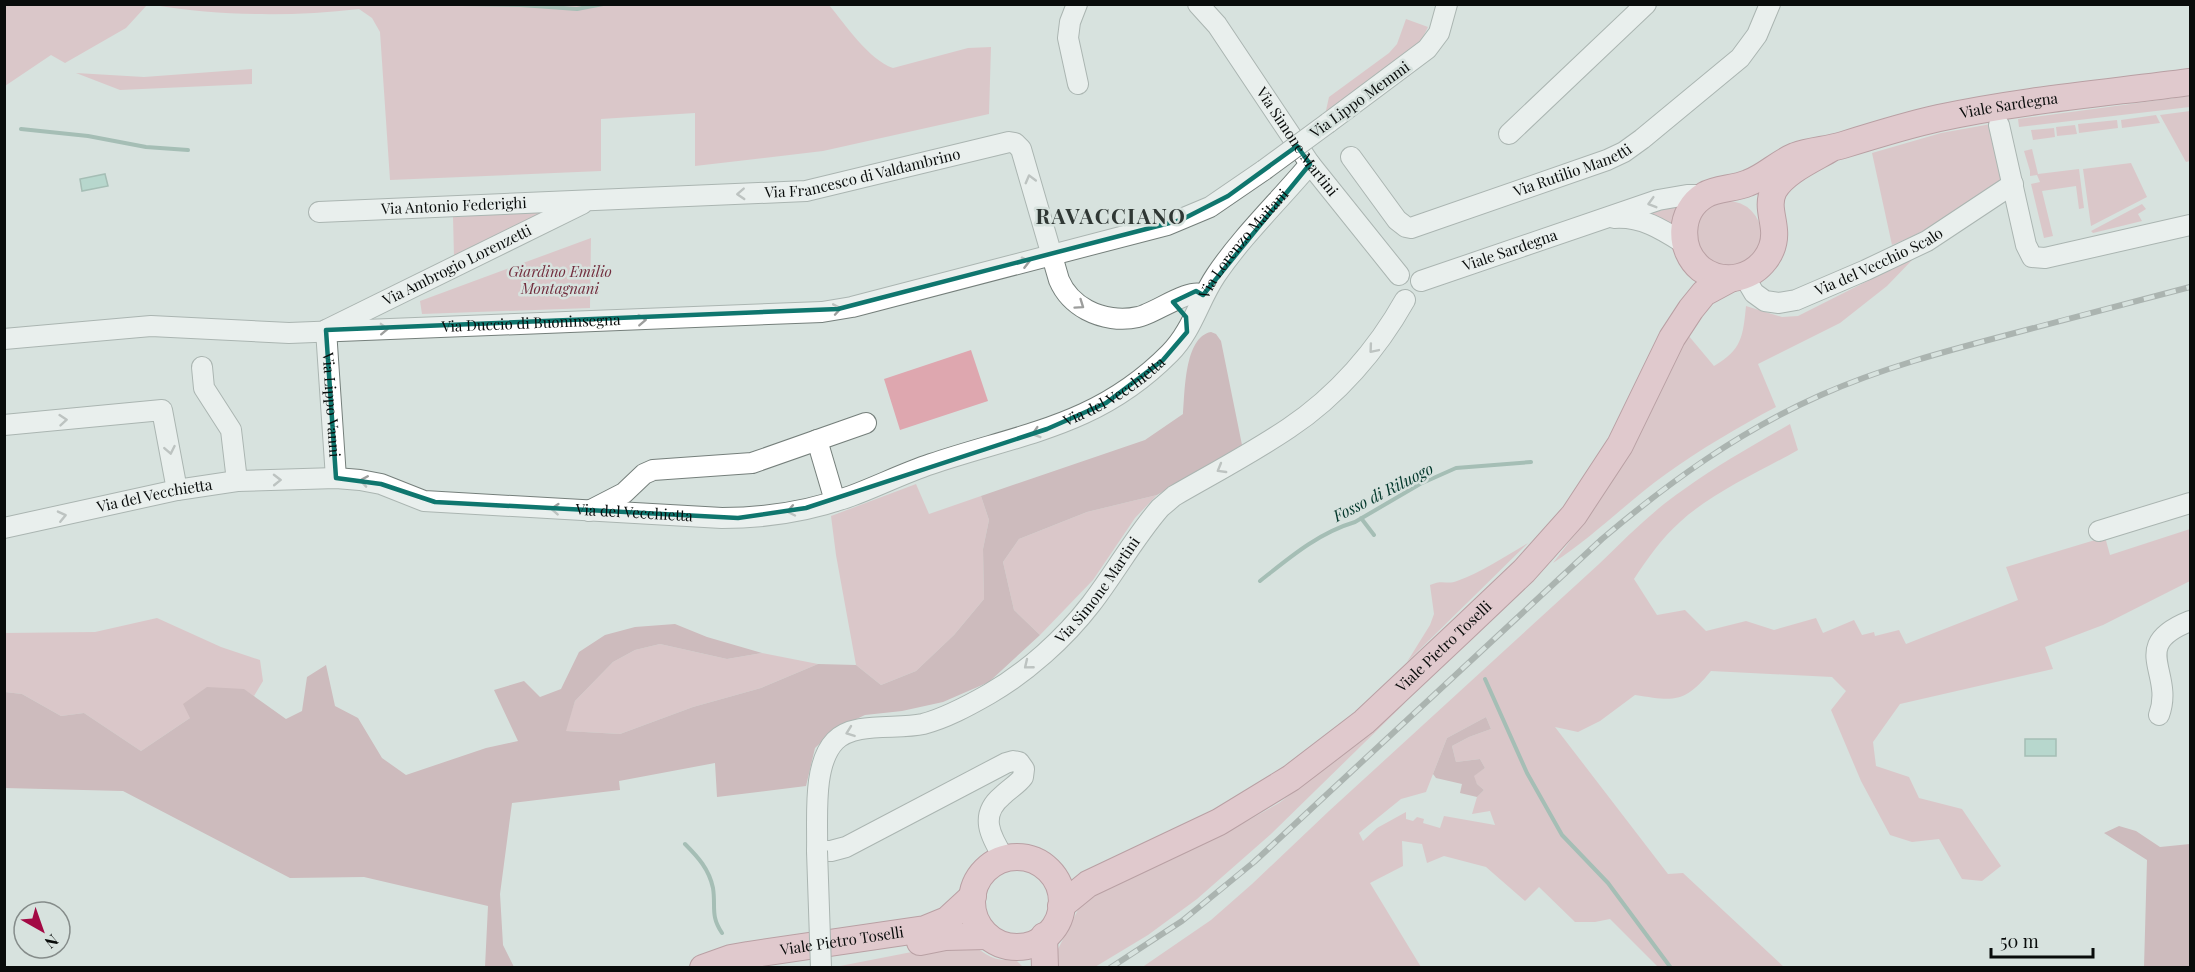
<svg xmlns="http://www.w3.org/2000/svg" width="2195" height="972" viewBox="0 0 2195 972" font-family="'Playfair Display',serif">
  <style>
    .green { fill: #dea7af; fill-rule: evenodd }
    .forest { fill: #c18c94 }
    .water { fill: #91cbb8; stroke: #689284; stroke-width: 1.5 }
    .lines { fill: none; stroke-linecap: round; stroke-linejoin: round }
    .stream { stroke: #689284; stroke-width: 4 }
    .minor-casing { stroke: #757f7b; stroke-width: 22 }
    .major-casing { stroke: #94505d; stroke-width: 28 }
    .minor { stroke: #fff; stroke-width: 20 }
    .major { stroke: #ecacb8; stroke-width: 26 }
    .rail-casing { stroke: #757c79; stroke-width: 6 }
    .rail { stroke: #d7e2de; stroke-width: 4; stroke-dasharray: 11; stroke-linecap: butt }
    .minor-bridge-casing { stroke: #757f7b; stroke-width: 22; stroke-linecap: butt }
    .minor-bridge { stroke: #fff; stroke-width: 20 }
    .oneway { stroke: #9d9e9d }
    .marked { fill: none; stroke: #0f766e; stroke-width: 4.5; stroke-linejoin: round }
    .labels { text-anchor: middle; stroke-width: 5; stroke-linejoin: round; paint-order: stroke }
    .street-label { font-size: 15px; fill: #090c0b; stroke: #d7e2de }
    .park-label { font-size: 15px; font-style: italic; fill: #722e3e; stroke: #d7e2de }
    .water-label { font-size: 16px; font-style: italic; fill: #00362a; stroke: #d7e2de }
    .district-label { font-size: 21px; font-weight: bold; letter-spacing: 1.5px; fill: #2f3734; stroke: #d7e2de }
  </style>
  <rect width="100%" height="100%" fill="#d7e2de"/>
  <path class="green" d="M5,4H147V5L126,28L65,63L51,55L5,86Z
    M154,5H829C845,24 869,60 893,68L968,48L991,47L989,114L823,151L695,166V113L601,119V171L390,180L380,32L372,18L359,9C291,17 221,16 154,5Z
    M1406,19L1428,27L1420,43L1325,115L1329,97L1389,53L1397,44Z
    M252,69V84L120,90L76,73L144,77Z
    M2190,96V107L2019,127L2018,119Z
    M2190,111V161L2186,162L2160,115Z
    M2156,115L2160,123L2122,128L2121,120Z
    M2117,120L2118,128L2079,133L2078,124Z
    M1991,124L2006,178C1969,203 1934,229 1892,245L1872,153L1941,133Z
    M2075,125L2077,134L2057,136L2056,127Z
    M2054,128L2055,137L2033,140L2031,130Z
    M2032,149L2038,174L2079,169L2084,208L2079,209L2076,186L2042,191L2053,236L2044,238L2031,184L2040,182L2037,175L2030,176V171L2024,151Z
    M2131,163L2147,197L2091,226L2083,169Z
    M1695 234a33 33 0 1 1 66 0a33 33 0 1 1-66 0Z
    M2142,204L2146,209L2138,214L2142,221L2093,233L2091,231Z
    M1679,205L1671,230L1649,214Z
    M550,212L454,257L453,217Z
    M591,238L590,308L422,314L420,301Z
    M1915,257L1887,286L1840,323L1758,364L1776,407C1738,427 1701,449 1666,474C1627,502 1593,537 1553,563L1593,511L1626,460L1688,335L1714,366C1742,350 1743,336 1746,306L1782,317L1798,316Z
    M971,350L988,401L900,430L884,379Z
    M1790,424L1798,450C1761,471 1711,493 1680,522C1662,538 1647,559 1634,579L1657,615L1685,610L1706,631L1746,621L1774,630L1816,618L1823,633L1854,620L1862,635L1874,632L1875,636L1899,630L1906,644L2018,600L2006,567L2105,537L2110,555L2190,529V581L2103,625L2045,647L2053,669L1900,704L1873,742L1876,766L1909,777L1919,798L1962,809L2001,866L1982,881L1962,879L1939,839L1912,842L1890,835L1861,781L1831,710L1846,691L1832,677L1711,671C1684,704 1674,701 1635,695L1600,721L1578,732L1555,727L1668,874L1683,873L1784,967H1658L1610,919L1595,922H1575L1539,887L1525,901L1486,867L1444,856L1427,863L1422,844L1402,841L1403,866L1370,883L1421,967L1141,968L1211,920L1252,884L1329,811L1599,564C1626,538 1652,511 1683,490C1717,465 1754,445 1790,424ZM1486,717L1491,729L1469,737L1452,746L1456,762L1480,759L1485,768L1473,776L1477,784L1484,790L1477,797L1472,814L1490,811L1495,825L1444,816L1440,828L1423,823L1424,819L1417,817L1413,821L1406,819V812L1377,828L1363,841L1359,833L1401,799L1426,792L1447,738Z
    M916,484L929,514L981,496L989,520L983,549L984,599L954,635L916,671L881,685L856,665L836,555L831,516Z
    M1157,495L1135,518L1093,580L1040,635L1014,610L1003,562L1019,539L1087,512Z
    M1528,543L1407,662L1430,625L1434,614L1430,585C1443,579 1447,585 1457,581C1482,572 1505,556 1528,543Z
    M157,618L221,647L260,660L263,681L254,696L243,689L190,718L141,751L84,713L61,716L22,694L5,692L4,633L95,632Z
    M660,644L727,659L762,653L818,664L761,688L693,707L620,734L565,731L575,701L613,662L635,650Z
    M1406,702L1271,834L1197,899L1148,935L1095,967L1055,968L1058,949L1084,898L1224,834L1279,803L1333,763Z
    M963,942C987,950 986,962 1016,960L1023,967L840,968V966Z"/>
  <path class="forest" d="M1211,332L1216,334L1221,341L1242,445L1157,495L1087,512L1019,539L1003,562L1014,610L1040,635L989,682L943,702L902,711L865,715L835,729L815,748L806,786L717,797L715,763L619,781L620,790L512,803L500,894L503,945L514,967H485L488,906L364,877L290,878L123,791L5,788V692L22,694L61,716L84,713L141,751L190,718L183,704L207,687L244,689L286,719L302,711L307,677L326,665L335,706L358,718L382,758L406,775L486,748L518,741L494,690L524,681L540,697L561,689L579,652L605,635L635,627L675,624L707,637L762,653L727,659L660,644L635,650L613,662L575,701L566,731L620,734L693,707L761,688L818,664L856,665L881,685L916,671L954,635L984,599L983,549L989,520L981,496L1145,440L1183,414C1185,393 1184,337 1211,332Z
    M1486,717L1491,729L1469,737L1452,746L1456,762L1480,759L1485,768L1474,776L1477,784L1484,790L1477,797L1460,793L1462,784L1436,778L1433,774L1447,738Z
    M2119,826L2136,831L2160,847L2190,844V967H2144L2147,860L2104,833Z"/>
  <path class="water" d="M105,174L108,186L82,191L80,179Z
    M2025,739H2056V756H2025Z"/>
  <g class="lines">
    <path class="stream" d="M461,4L521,5L577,9L603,4
      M21,129L88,136L146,147L188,150
      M1361,518L1374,535
      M1260,581C1289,558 1318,533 1355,522L1420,484L1456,468L1531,462
      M1485,679L1527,773L1562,835L1608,883L1671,968
      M685,844C698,857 709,869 713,888C716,907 710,915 722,933"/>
    <g class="minor-casing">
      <g id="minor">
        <path d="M1077,4L1070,22L1068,38L1078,84"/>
        <path id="s1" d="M1198,4L1217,25L1310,164L1399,275"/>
        <path d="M1328,123L1427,49L1439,33L1447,4"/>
        <path d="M1999,125L2026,245L2032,257L2045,258L2190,225"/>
        <path d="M1509,134L1646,4"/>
        <path id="s2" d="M1351,157L1397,220L1406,227L1411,228L1607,160L1624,152L1642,139L1740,58L1757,35L1770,4"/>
        <path id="s3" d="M319,212L806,191L1009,142L1015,143L1021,149L1059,280C1065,294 1074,303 1087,310C1102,318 1121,321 1138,317C1154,314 1190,287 1203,295"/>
        <path d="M1614,218C1642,216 1663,230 1685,244"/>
        <path id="s4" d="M1744,276L1754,293L1765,301L1779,303L1796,300L1866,270L1927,241L2013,184"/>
        <path id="s5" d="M1421,281L1658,200L1687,195H1706"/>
        <path id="s6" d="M328,329L582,204"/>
        <path id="s7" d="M326,330L336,478"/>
        <path id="s8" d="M4,339L151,326L289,333L822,312L852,307L1167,225L1210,207L1264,170"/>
        <path d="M202,367L204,388L231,430L237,481"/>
        <path d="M4,425L162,410L177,490"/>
        <path d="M817,440L835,501"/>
        <path d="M589,511L624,493L644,474L653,470L752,463L866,423"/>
        <path id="s9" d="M4,528L177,490L237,481L336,478L360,480L381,484L424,501L722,518C765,518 810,511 851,496C878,486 904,473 931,464C1023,433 1098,426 1170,353C1192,331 1199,300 1216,275C1243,235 1279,201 1310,164"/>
        <path d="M2099,531L2190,503"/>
        <path d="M2159,715C2175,672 2127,646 2190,621"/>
        <path id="s10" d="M1004,858C990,836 979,815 1002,796C1009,789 1018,784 1023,777L1024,769L1019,762L1013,761L1006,763L846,847L831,851H817C818,819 812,765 835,741C854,721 897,730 923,724C946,718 968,706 989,694C1027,672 1064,639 1091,604C1115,573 1134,538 1160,508L1174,496C1212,474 1252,453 1289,428C1337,396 1377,350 1405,300"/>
      </g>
    </g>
    <g class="major-casing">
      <g id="major">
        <path id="s11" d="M1832,148C1814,159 1785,171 1774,190C1767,204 1773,216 1774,230C1776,252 1760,272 1739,277C1726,280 1712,277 1701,269C1678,250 1678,211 1705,195C1717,188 1734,189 1748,183C1765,177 1778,163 1795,156C1811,150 1827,150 1843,145C1875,135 1907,125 1939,118C2022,100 2107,93 2190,82"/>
        <circle cx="1017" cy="902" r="45"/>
        <path id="s12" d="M1061,906L1088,884L1219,822L1291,778L1364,722L1464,628L1524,571L1574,515L1620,445L1672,338L1691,309L1704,293L1730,279"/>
        <path d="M1044,936L1045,968"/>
        <path d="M920,942L945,937L987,936"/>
        <path id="s13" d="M703,968L731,958L748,955L925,929L947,920L973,896"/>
      </g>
    </g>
    <use href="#minor" class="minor"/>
    <use href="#major" class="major"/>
    <g class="rail-casing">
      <path id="rail" d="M1110,968L1182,921L1254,862L1602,539C1669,482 1740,431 1821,395C1882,368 1946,351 2011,334C2070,318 2130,303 2190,287"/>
    </g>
    <use href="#rail" class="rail"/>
    <g class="minor-bridge-casing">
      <path id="minor-bridge" d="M1264,170L1328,123
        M817,851L821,968"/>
    </g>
    <use href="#minor-bridge" class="minor-bridge"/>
  </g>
  <defs><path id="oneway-chevron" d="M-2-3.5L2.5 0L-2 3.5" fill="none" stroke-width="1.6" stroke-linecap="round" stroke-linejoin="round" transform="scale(1.5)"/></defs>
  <g class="oneway">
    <use href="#oneway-chevron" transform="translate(1030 179) rotate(-105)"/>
    <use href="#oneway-chevron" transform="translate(741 194) rotate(177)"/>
    <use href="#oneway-chevron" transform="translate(1652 203) rotate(164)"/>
    <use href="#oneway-chevron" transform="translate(1026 262) rotate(-14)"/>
    <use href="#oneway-chevron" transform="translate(1080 305) rotate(35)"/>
    <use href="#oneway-chevron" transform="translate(837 309) rotate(-10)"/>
    <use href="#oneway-chevron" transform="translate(642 320) rotate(-3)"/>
    <use href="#oneway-chevron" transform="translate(384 329) rotate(-2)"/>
    <use href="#oneway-chevron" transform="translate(1373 349) rotate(130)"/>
    <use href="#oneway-chevron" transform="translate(63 420) rotate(-5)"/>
    <use href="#oneway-chevron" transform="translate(1036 433) rotate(163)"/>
    <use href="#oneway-chevron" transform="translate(170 450) rotate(79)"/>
    <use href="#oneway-chevron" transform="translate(1221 469) rotate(150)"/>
    <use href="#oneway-chevron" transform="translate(277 480) rotate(-1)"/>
    <use href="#oneway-chevron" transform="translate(364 481) rotate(-171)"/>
    <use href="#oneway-chevron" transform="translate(555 509) rotate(-176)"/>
    <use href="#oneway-chevron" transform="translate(791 511) rotate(168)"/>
    <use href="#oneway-chevron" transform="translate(62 516) rotate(-13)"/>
    <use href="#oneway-chevron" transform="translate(1028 665) rotate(141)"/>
    <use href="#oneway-chevron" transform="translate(850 732) rotate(160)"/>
  </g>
  <path d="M0 0H2195V972H0ZM1297,146L1310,164L1203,295L1196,291L1173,302L1186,317L1187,332L1163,360L1106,403L1047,429L806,508L738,518L435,502L381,484L336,478L326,330L838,309L1181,220L1228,196Z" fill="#d7e2de" fill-opacity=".55" fill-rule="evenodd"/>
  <path class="marked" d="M1297,146L1310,164L1203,295L1196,291L1173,302L1186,317L1187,332L1163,360L1106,403L1047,429L806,508L738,518L435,502L381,484L336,478L326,330L838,309L1181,220L1228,196Z"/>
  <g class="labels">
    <g class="street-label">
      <text transform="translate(1360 100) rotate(-36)" y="5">Via Lippo Memmi</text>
      <text dy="5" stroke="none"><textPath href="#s11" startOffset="622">Viale Sardegna</textPath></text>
      <text dy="5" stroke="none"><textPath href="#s1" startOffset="170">Via Simone Martini</textPath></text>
      <text dy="5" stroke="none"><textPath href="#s2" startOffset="266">Via Rutilio Manetti</textPath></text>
      <text dy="5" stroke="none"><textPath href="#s3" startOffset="546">Via Francesco di Valdambrino</textPath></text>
      <text dy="5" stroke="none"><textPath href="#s3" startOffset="135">Via Antonio Federighi</textPath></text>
      <text dy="5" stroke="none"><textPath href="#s9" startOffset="1344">Via Lorenzo Maitani</textPath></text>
      <text dy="5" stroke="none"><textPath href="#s5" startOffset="94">Viale Sardegna</textPath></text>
      <text dy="5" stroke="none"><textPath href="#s4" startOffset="156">Via del Vecchio Scalo</textPath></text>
      <text dy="5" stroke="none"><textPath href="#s6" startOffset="144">Via Ambrogio Lorenzetti</textPath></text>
      <text dy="5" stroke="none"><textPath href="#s8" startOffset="528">Via Duccio di Buoninsegna</textPath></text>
      <text dy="5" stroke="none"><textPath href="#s9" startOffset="1143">Via del Vecchietta</textPath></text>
      <text dy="5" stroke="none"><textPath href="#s7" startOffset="75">Via Lippo Vanni</textPath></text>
      <text dy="5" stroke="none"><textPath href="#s9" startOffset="154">Via del Vecchietta</textPath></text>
      <text dy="5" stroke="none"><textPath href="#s9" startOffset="639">Via del Vecchietta</textPath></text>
      <text dy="5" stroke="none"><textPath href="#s10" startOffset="768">Via Simone Martini</textPath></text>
      <text dy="5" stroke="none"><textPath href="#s12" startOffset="466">Viale Pietro Toselli</textPath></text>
      <text dy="5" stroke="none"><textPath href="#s13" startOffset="142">Viale Pietro Toselli</textPath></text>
    </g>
    <g class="park-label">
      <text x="560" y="277">Giardino Emilio<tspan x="560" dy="17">Montagnani</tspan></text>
    </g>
    <g class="water-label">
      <text transform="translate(1383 492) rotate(-27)" y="6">Fosso di Riluogo</text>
    </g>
    <g class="district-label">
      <text x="1111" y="224">RAVACCIANO</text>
    </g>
  </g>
  <rect width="2195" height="972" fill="none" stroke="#090c0b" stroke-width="12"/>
  <g transform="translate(42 930) rotate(140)"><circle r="28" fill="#d7e2de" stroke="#858c8a" stroke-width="1.5"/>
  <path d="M0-4.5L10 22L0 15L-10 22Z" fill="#a30944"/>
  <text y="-9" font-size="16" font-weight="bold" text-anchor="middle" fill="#090c0b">N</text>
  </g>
  <path d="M1991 948v9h102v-9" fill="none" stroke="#090c0b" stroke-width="3"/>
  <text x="2000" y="948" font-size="18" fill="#090c0b" stroke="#d7e2de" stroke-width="4.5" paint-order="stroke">50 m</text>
</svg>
